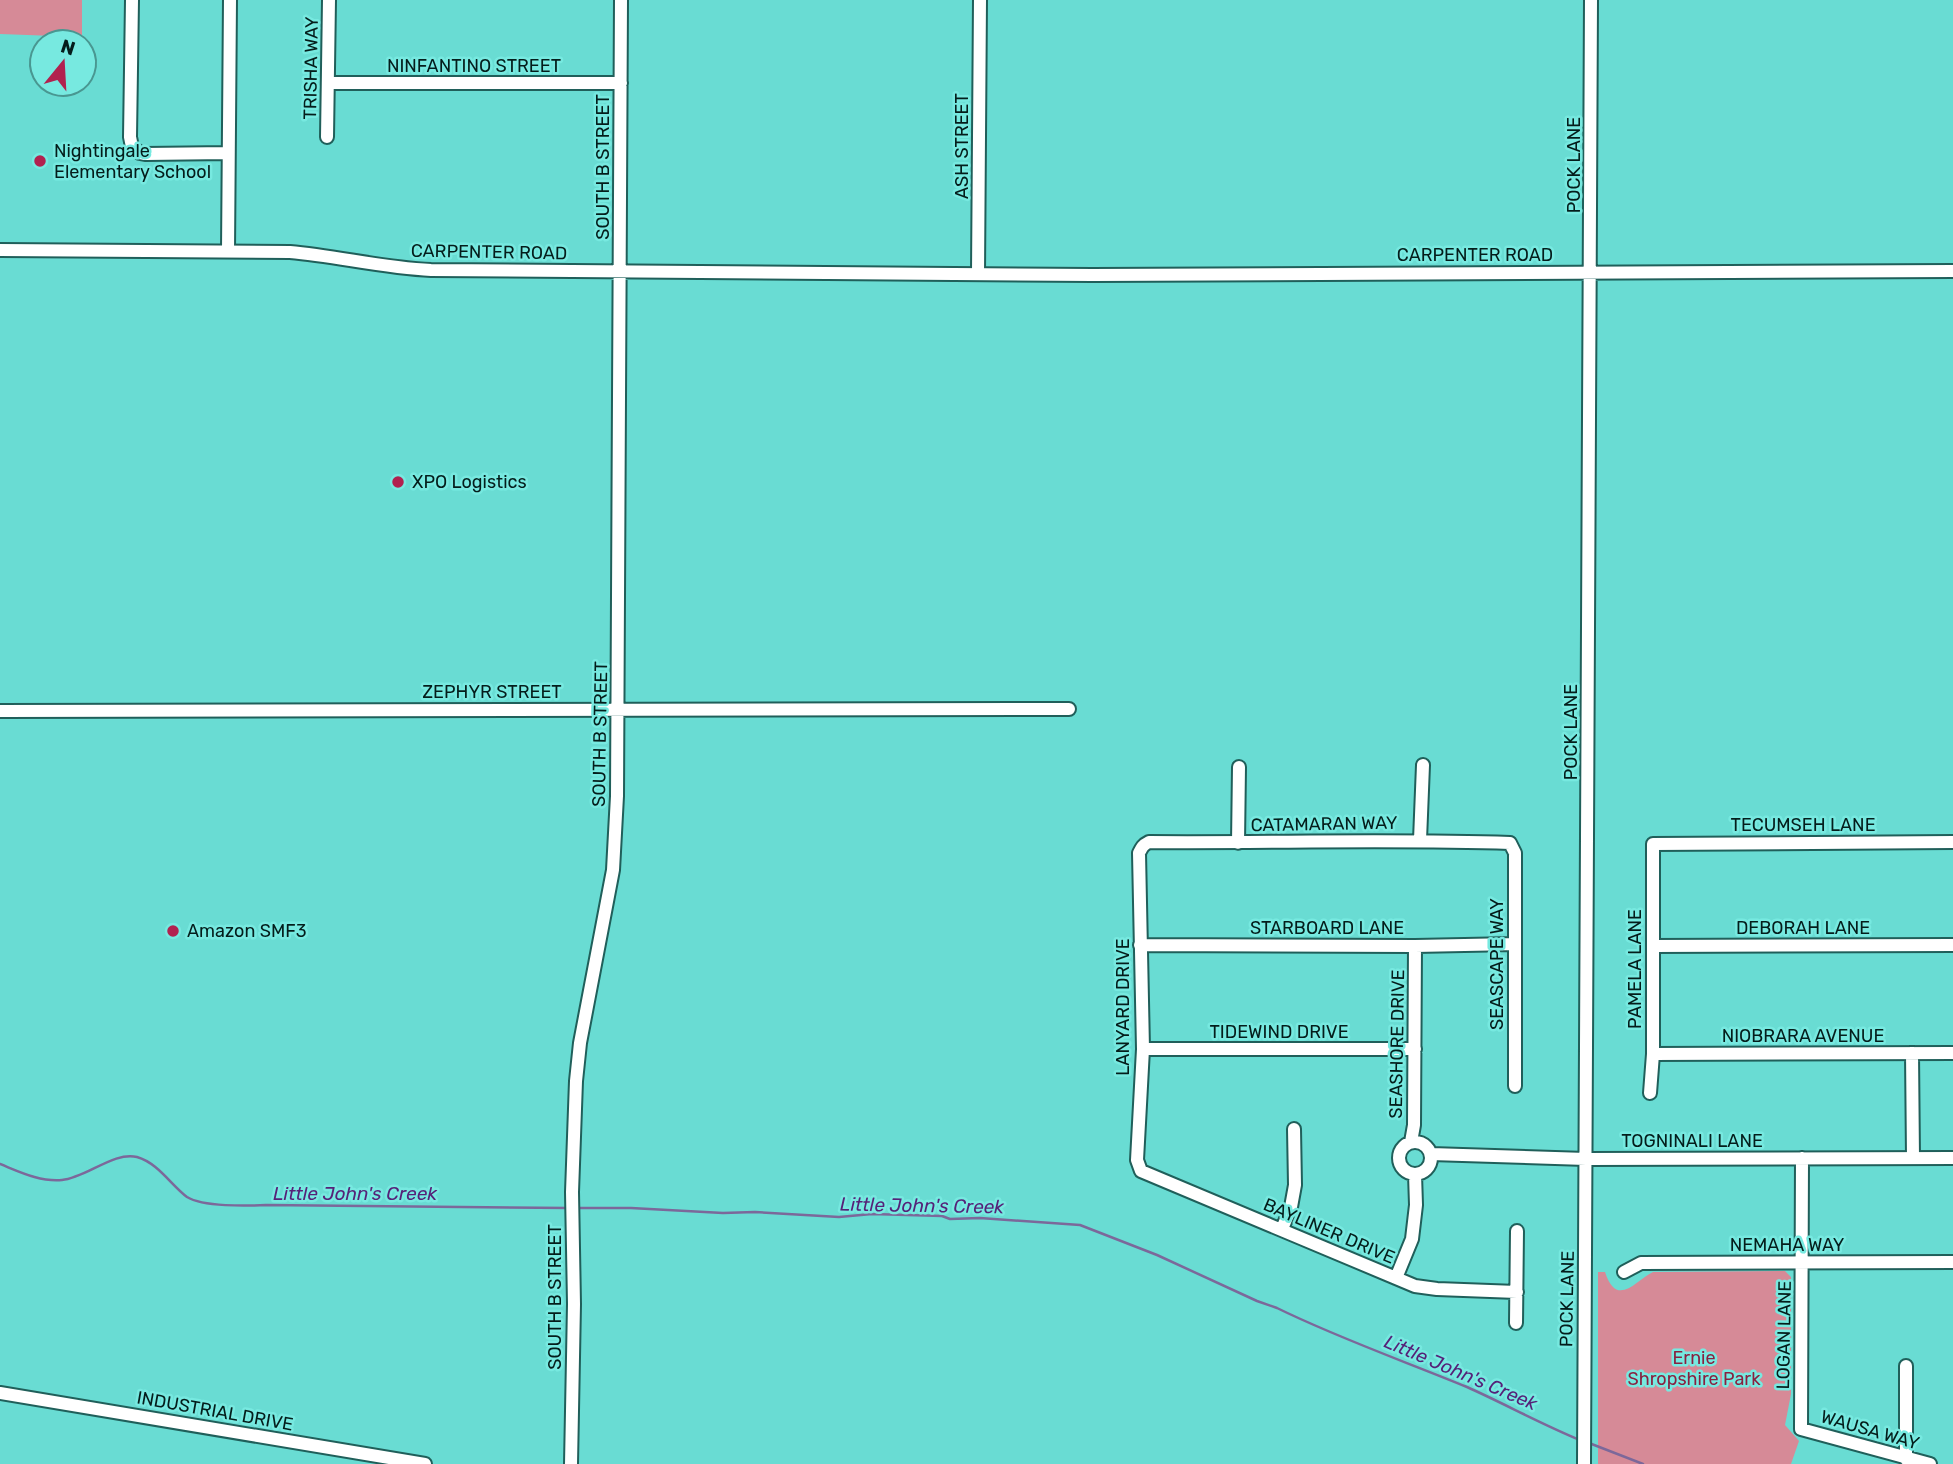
<svg xmlns="http://www.w3.org/2000/svg" width="1953" height="1464" viewBox="0 0 1953 1464" font-family="Rubik,sans-serif">
  <style>
    .green { fill: #d68a97 }
    .lines { fill: none; stroke-linecap: round; stroke-linejoin: round }
    .stream { stroke: #7c689a; stroke-width: 2.5 }
    .minor-casing { stroke: #205f5a; stroke-width: 16 }
    .minor { stroke: #fff; stroke-width: 12 }
    .poi-dot { fill: #b1214f; stroke: #77e9e0; stroke-width: 2.5 }
    .labels { text-anchor: middle; stroke-width: 5; stroke-linejoin: round; paint-order: stroke }
    .street-label { font-size: 18px; fill: #041d1b; stroke: #77e9e0 }
    .poi-label { font-size: 18px; fill: #041d1b; stroke: #77e9e0; text-anchor: start }
    .park-label { font-size: 18px; fill: #89203f; stroke: #77e9e0 }
    .water-label { font-size: 19px; font-style: italic; fill: #552278; stroke: #77e9e0 }
  </style>
  <rect width="100%" height="100%" fill="#69dcd3"/>
  <path class="green" d="M0,0H82V37L0,34Z
    M1785,1271L1791,1277V1394L1785,1425L1799,1441L1791,1464H1598V1272H1605C1617,1309 1636,1280 1653,1272Z"/>
  <g class="lines">
    <path class="stream" d="M0,1164C20,1172 40,1182 62,1180C86,1178 114,1151 137,1157C158,1163 171,1185 187,1197C203,1207 247,1206 266,1205L569,1208
      M575,1208H631L723,1213L755,1212L839,1217L872,1214L942,1216L950,1219L980,1218L1080,1225L1157,1255L1257,1301L1277,1308C1338,1338 1404,1361 1467,1387C1505,1404 1541,1424 1580,1440
      M1589,1443L1643,1464"/>
    <g class="minor-casing">
      <path id="minor" d="M132,0L130,137L132,147L140,153L145,154L228,153
        M328,83H621
        M327,137L329,0
        M0,250L290,252C337,256 383,268 431,270L1092,275L1953,271
        M228,251L230,0
        M978,274L980,0
        M0,711L1069,709
        M1420,840L1423,765
        M1238,843L1239,767
        M1140,945L1415,946L1514,944
        M1653,946L1953,945
        M1143,1049H1415
        M1912,1053L1913,1158
        M1653,1054L1953,1053
        M1515,1086V853L1510,843C1390,839 1270,843 1149,842C1143,845 1142,847 1139,853L1143,1049L1137,1160L1141,1171L1415,1286L1437,1289L1517,1292
        M1650,1093L1653,1054V844L1953,842
        M1399 1158a16 16 0 1 1 32 0a16 16 0 1 1-32 0Z
        M1411,1142L1414,1125L1415,946
        M1431,1154L1586,1159L1953,1158
        M1802,1158L1801,1429L1930,1464
        M1282,1229L1291,1207L1295,1185L1294,1129
        M1624,1272L1641,1263L1953,1262
        M1396,1278L1412,1239L1416,1205L1415,1174
        M1516,1323L1517,1231
        M0,1393L425,1464
        M1906,1459V1366
        M571,1464L574,1304L572,1192L576,1081L580,1043L613,870L617,796L621,0
        M1584,1464L1591,0"/>
    </g>
    <use href="#minor" class="minor"/>
  </g>
  <g class="poi-dot">
    <circle cx="40" cy="161" r="7"/>
    <circle cx="398" cy="482" r="7"/>
    <circle cx="173" cy="931" r="7"/>
  </g>
  <g class="labels">
    <g class="street-label">
      <text x="474" y="72">NINFANTINO STREET</text>
      <text transform="translate(311 68) rotate(-89)" y="6">TRISHA WAY</text>
      <text transform="translate(962 146) rotate(-90)" y="6">ASH STREET</text>
      <text transform="translate(1574 165) rotate(-90)" y="6">POCK LANE</text>
      <text transform="translate(603 167) rotate(-90)" y="6">SOUTH B STREET</text>
      <text transform="translate(489 252) rotate(1)" y="6">CARPENTER ROAD</text>
      <text x="1475" y="261">CARPENTER ROAD</text>
      <text x="492" y="698">ZEPHYR STREET</text>
      <text transform="translate(1571 732) rotate(-90)" y="6">POCK LANE</text>
      <text transform="translate(600 734) rotate(-89)" y="6">SOUTH B STREET</text>
      <text transform="translate(1324 824) rotate(-1)" y="6">CATAMARAN WAY</text>
      <text x="1803" y="831">TECUMSEH LANE</text>
      <text x="1327" y="934">STARBOARD LANE</text>
      <text x="1803" y="934">DEBORAH LANE</text>
      <text transform="translate(1497 964) rotate(-90)" y="6">SEASCAPE WAY</text>
      <text transform="translate(1635 969) rotate(-90)" y="6">PAMELA LANE</text>
      <text transform="translate(1123 1007) rotate(-90)" y="6">LANYARD DRIVE</text>
      <text x="1279" y="1038">TIDEWIND DRIVE</text>
      <text x="1803" y="1042">NIOBRARA AVENUE</text>
      <text transform="translate(1397 1044) rotate(-89)" y="6">SEASHORE DRIVE</text>
      <text x="1692" y="1147">TOGNINALI LANE</text>
      <text transform="translate(1329 1231) rotate(23)" y="6">BAYLINER DRIVE</text>
      <text x="1787" y="1251">NEMAHA WAY</text>
      <text transform="translate(555 1297) rotate(-90)" y="6">SOUTH B STREET</text>
      <text transform="translate(1567 1299) rotate(-89)" y="6">POCK LANE</text>
      <text transform="translate(1784 1335) rotate(-89)" y="6">LOGAN LANE</text>
      <text transform="translate(215 1411) rotate(10)" y="6">INDUSTRIAL DRIVE</text>
      <text transform="translate(1870 1430) rotate(16)" y="6">WAUSA WAY</text>
    </g>
    <g class="poi-label">
      <text x="54" y="157">Nightingale<tspan x="54" dy="21">Elementary School</tspan></text>
      <text x="412" y="488">XPO Logistics</text>
      <text x="187" y="937">Amazon SMF3</text>
    </g>
    <g class="park-label">
      <text x="1694" y="1364">Ernie<tspan x="1694" dy="21">Shropshire Park</tspan></text>
    </g>
    <g class="water-label">
      <text x="355" y="1200">Little John's Creek</text>
      <text transform="translate(922 1205) rotate(1)" y="7">Little John's Creek</text>
      <text transform="translate(1461 1372) rotate(23)" y="7">Little John's Creek</text>
    </g>
  </g>
  <g transform="translate(63 63) rotate(18)"><circle r="33" fill="#77e9e0" stroke="#499791" stroke-width="2"/>
  <path d="M0-5L12 26L0 18L-12 26Z" fill="#b1214f"/>
  <text y="-10" font-size="19" font-weight="bold" text-anchor="middle" fill="#041d1b">N</text>
  </g>
</svg>
